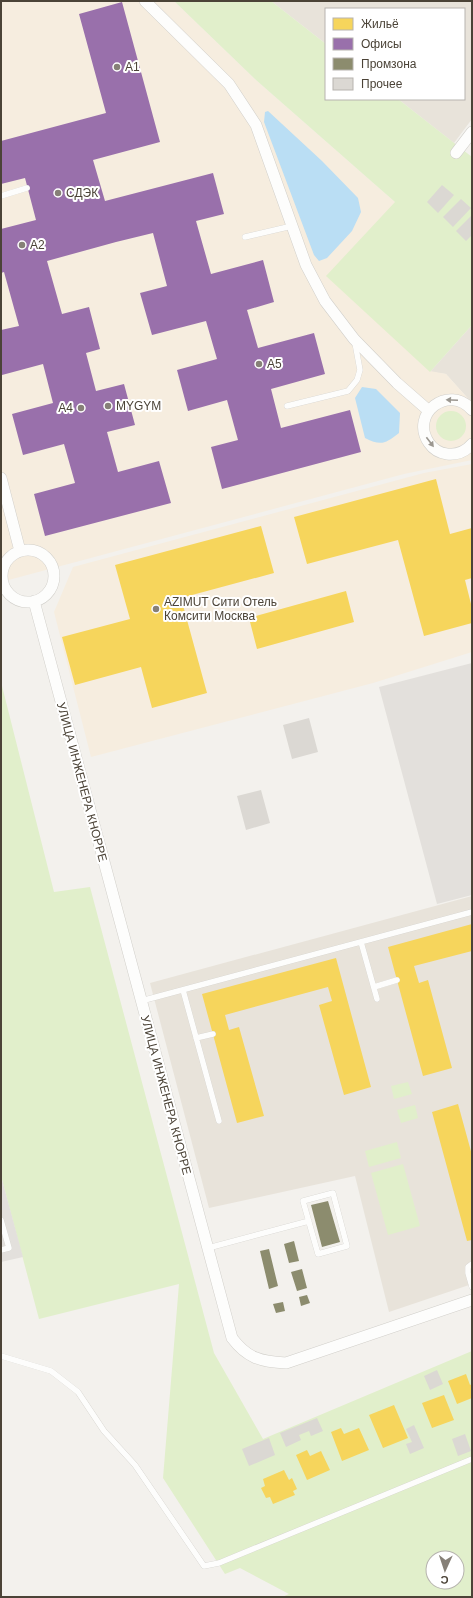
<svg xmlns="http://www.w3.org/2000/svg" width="473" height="1598" viewBox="0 0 473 1598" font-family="Arial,sans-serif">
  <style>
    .residential { fill: #e8e3da }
    .commercial { fill: #f6eddf }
    .green { fill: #e1efcb; fill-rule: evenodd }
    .parking { fill: #e3e0dc }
    .water { fill: #badef4 }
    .homes { fill: #f6d55c }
    .offices { fill: #9970ab }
    .industry { fill: #8c8c6e }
    .building { fill: #dbd8d3 }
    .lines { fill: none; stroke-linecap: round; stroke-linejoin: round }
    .lane-casing { stroke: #d1cfca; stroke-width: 6 }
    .street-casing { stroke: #d1cfca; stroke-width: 12 }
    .lane { stroke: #fdfdfc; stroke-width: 5.5 }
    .street { stroke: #fdfdfc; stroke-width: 11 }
    .oneway { fill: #9b9790 }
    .poi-dot { fill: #868077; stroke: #fff; stroke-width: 1.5 }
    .labels { text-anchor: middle; stroke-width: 4; stroke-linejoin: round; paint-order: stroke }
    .poi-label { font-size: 12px; fill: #4b4337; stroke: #fff; text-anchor: start }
    .street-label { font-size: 12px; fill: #4b4337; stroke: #fff }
  </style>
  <rect width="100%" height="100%" fill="#f3f1ed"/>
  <path class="residential" d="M271,1H472V119L454,143L398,99H464V9H326V44Z
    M472,325V403L446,374L430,372Z
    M472,896V1284L389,1312L355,1176L209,1208L150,983Z"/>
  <path class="commercial" d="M1,1H174L256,80L395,202L430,371L446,374L472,403V460L404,474L1,582Z
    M472,464V652L373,683L91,757L54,612L73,567L424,473Z"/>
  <path class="green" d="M174,1H271L326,44V99H398L472,157V325L430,372L326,276L395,202L256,80Z
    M436 426a15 15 0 1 1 30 0a15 15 0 1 1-30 0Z
    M1,682L54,892L90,887L214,1353L263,1439L472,1351V1597H282L289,1594L240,1568L225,1574L163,1478L179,1284L39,1319L1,1176ZM433,1558H457V1582H433Z
    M408,1082L412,1094L394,1099L391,1086Z
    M415,1105L418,1118L401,1123L397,1110Z
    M397,1142L401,1158L369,1167L365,1151Z
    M403,1164L420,1226L388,1235L371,1173Z"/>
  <path class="parking" d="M472,663V895L437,904L379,687Z
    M1,1176L23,1257L1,1262Z"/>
  <path class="water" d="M268,111L322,161L358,198L361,212L352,231L327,258L319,261L314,255L264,122L265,112Z
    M362,387L376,389L400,413L399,433C385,444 381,446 365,438L355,398Z"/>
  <path class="homes" d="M436,479L450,534L472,528V578L465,580L472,608V623L424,636L398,540L307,564L294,517Z
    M261,526L274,573L181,598L207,693L152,708L141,667L75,685L62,637L130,619L115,565Z
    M346,591L354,622L257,649L249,618Z
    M472,924V951L414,966L419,983L428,980L452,1068L423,1076L388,947Z
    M336,958L371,1087L344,1095L319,1005L332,1001L328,987L225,1015L229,1030L239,1027L264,1116L237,1123L202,994Z
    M458,1104L472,1155V1240L467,1241L432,1112Z
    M466,1374L470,1385L472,1384V1398L457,1404L448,1381Z
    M444,1395L454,1420L432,1428L422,1403Z
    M394,1405L408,1438L383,1448L369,1415Z
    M341,1428L344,1434L359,1428L369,1450L342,1461L331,1432Z
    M307,1450L310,1456L321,1451L330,1470L307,1480L296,1455Z
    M284,1470L289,1480L292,1478L297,1489L293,1491L295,1495L273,1504L270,1497L266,1498L261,1488L265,1486L263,1479Z"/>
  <path class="offices" d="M122,2L160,142L93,160L105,201L213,173L224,214L196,221L211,274L263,260L274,302L247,310L258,348L314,333L325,374L271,389L281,428L350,410L361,452L222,489L211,447L238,440L227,400L188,411L177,370L217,359L206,321L152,335L140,293L167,286L153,233L116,242L47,261L62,314L89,307L100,349L86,353L96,391L124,384L135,425L107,432L118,472L159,461L171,503L45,536L34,494L75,483L64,444L23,455L12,414L53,403L43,364L2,375L1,373V330L19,326L4,272L1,273V229L36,220L25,178L1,184V141L106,113L79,14Z"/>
  <path class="industry" d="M328,1201L340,1242L322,1247L311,1205Z
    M294,1241L299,1261L289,1263L284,1244Z
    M269,1249L278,1286L269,1289L260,1251Z
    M302,1269L307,1288L297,1291L291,1272Z
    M307,1295L310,1303L301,1306L299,1297Z
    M283,1302L285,1311L276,1313L273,1304Z"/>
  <path class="building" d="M442,185L454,195L438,213L427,202Z
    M461,199L471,208L453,227L443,217Z
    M472,215V235L466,241L456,231Z
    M309,718L318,752L292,759L283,725Z
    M261,790L270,823L246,830L237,796Z
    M437,1370L443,1384L430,1390L424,1376Z
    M317,1418L323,1431L311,1436L309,1431L299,1435L301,1440L286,1447L280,1433Z
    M414,1425L424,1448L410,1454L406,1444L412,1442L406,1429Z
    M465,1434L471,1451L458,1456L452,1439Z
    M269,1438L275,1455L249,1466L242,1449Z"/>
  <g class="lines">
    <g class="lane-casing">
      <path id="lane" d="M1,196L27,188
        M245,237L292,226
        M287,406L348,391L357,380L360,370L355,343
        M361,942L377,999
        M374,987L397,980
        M183,990L219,1121
        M141,1001L472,912
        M196,1038L213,1034
        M333,1193L347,1246L318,1254L303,1201Z
        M1,1220L9,1248L1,1250
        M208,1248L309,1221
        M472,1264L468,1267V1273L472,1287
        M1,1356L51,1371L78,1392L104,1431L135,1465L204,1566L219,1563L472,1459"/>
    </g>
    <g class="street-casing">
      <path id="street" d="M145,1L229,84L256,125L306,265L325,301L354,339L397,383L429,411
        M456,153L472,132
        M472,410C449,383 409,414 429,443C433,449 440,453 447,454C457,455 466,451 472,444
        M1,478L20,551
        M2 576a26 26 0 1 1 52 0a26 26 0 1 1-52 0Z
        M34,601L232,1338C247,1358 261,1362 286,1363L472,1300"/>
    </g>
    <use href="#lane" class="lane"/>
    <use href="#street" class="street"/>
  </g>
  <defs><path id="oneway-solid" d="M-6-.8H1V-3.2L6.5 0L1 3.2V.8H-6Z"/></defs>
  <g class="oneway">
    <use href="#oneway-solid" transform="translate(452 400) rotate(-177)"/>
    <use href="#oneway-solid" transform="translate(430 442) rotate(53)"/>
  </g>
  <g class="poi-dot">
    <circle cx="117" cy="67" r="4"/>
    <circle cx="58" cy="193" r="4"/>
    <circle cx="22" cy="245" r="4"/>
    <circle cx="259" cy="364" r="4"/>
    <circle cx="108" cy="406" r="4"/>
    <circle cx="81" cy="408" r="4"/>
    <circle cx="156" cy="609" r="4"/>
  </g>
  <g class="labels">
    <g class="poi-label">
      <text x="125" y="71">А1</text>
      <text x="66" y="197">СДЭК</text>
      <text x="30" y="249">А2</text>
      <text x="267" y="368">А5</text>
      <text x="116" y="410">MYGYM</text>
      <text x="73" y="412" text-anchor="end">А4</text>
      <text x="164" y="606">AZIMUT Сити Отель<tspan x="164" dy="14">Комсити Москва</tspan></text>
    </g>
    <g class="street-label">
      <text transform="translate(82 782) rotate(75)" y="4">УЛИЦА ИНЖЕНЕРА КНОРРЕ</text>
      <text transform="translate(166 1095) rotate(75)" y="4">УЛИЦА ИНЖЕНЕРА КНОРРЕ</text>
    </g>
  </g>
  <rect width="473" height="1598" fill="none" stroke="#4b4337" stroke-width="4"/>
  <rect x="325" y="8" width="140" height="92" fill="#ffffff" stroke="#b7b4af"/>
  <rect x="333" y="18" width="20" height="12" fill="#f6d55c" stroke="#b7b4af"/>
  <text x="361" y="28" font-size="12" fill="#4b4337">Жильё</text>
  <rect x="333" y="38" width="20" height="12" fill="#9970ab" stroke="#b7b4af"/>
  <text x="361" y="48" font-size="12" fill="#4b4337">Офисы</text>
  <rect x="333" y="58" width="20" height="12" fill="#8c8c6e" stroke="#b7b4af"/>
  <text x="361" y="68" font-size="12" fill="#4b4337">Промзона</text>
  <rect x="333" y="78" width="20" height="12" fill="#dbd8d3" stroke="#b7b4af"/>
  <text x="361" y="88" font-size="12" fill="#4b4337">Прочее</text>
  <g transform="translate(445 1570) rotate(183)"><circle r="19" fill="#ffffff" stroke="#b7b4af"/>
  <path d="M0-3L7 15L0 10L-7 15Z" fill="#868077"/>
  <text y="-6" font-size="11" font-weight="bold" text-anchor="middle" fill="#4b4337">С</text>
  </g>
</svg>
